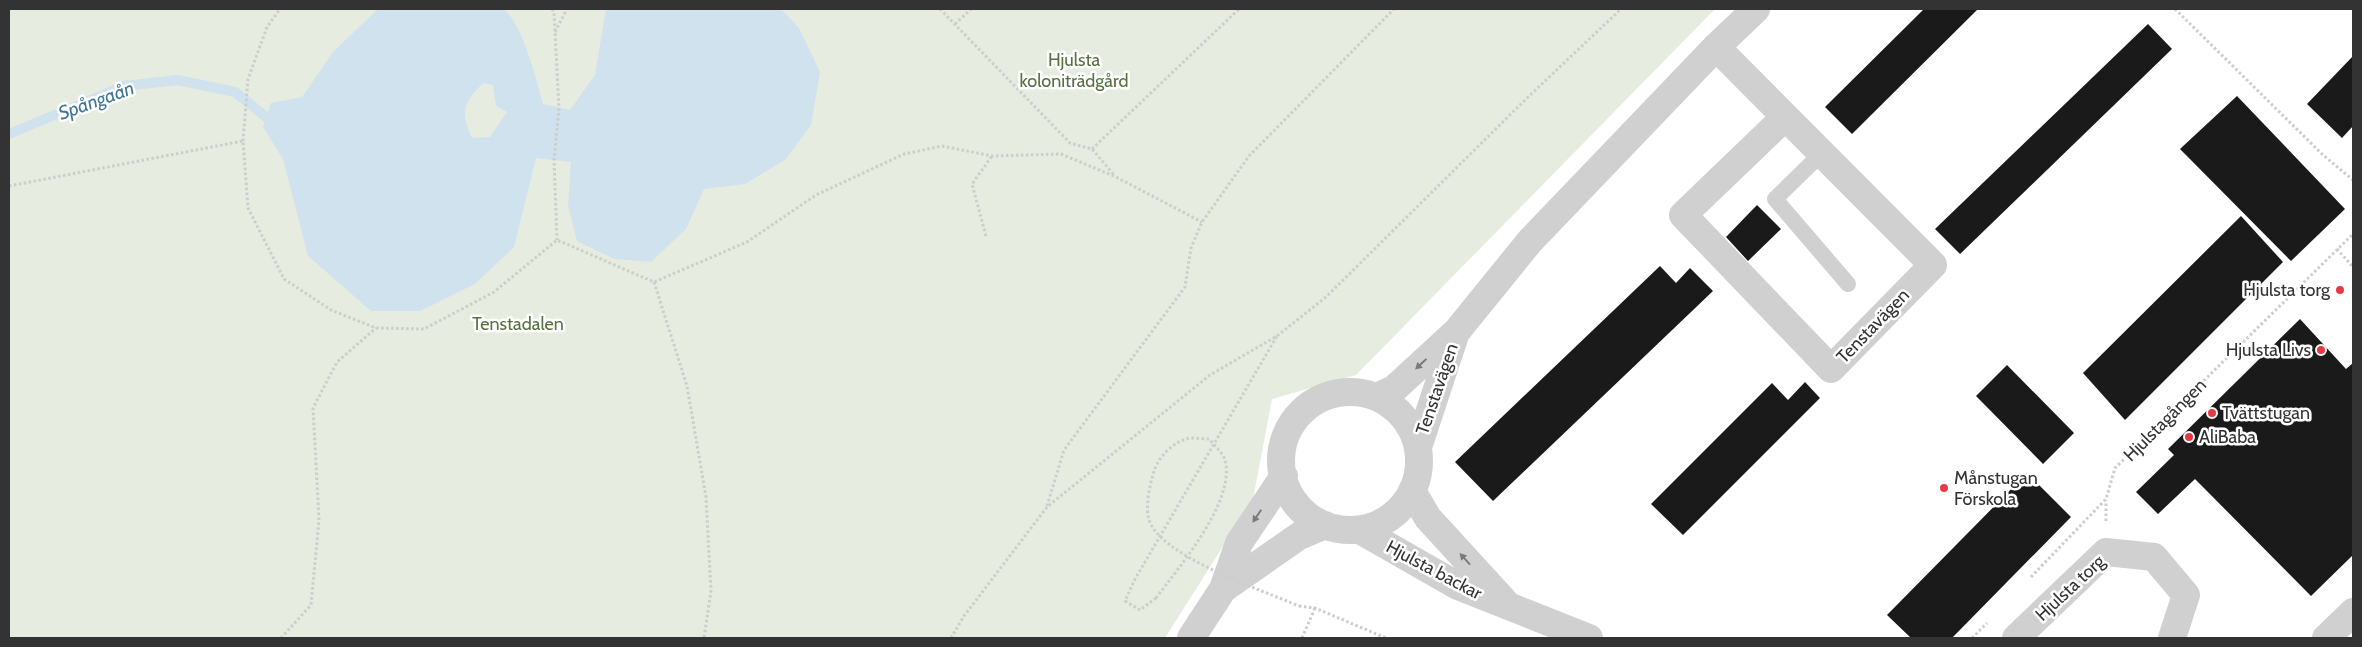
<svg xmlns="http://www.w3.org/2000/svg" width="2362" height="647" viewBox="0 0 2362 647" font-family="Cabin,sans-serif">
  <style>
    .green { fill: #e6ecdf }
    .water { fill: #cfe2ee; fill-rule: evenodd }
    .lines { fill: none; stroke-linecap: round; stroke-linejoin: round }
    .stream { stroke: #cfe2ee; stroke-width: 10 }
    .building { fill: #1a1a1a }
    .path { stroke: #cdcdcd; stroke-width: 3; stroke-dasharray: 2.5 2.5; stroke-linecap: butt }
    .service { stroke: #d0d0d0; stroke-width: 16 }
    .minor { stroke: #d0d0d0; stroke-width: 28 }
    .tertiary { stroke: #d0d0d0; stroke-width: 28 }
    .path-bridge { stroke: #cdcdcd; stroke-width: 3; stroke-dasharray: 2.5 2.5; stroke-linecap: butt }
    .oneway { fill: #7a7a7a }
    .poi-dot { fill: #e63946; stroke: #fff; stroke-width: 2 }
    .labels { text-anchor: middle; stroke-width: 5; stroke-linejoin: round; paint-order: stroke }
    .park-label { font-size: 18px; fill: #56703f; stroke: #fff }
    .poi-label { font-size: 18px; fill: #333; stroke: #fff; text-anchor: start }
    .street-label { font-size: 18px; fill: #333; stroke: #fff }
    .water-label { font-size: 19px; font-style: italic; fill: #3f7597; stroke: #fff }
  </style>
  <rect width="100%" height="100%" fill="#fff"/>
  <path class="green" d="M9,9H1715L1356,375L1272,399L1253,499L1165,638H9Z"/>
  <path class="water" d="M378,9H504C523,25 536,79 543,104L570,110L595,75L606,9H781L799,28L820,72L811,125L785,160L745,184L704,189L686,229L651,262L614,259L577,241L568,206L571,162L536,158L514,247L475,284L420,311H371L308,256L283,159L263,127L271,103L302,97L333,52ZM483,83L493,85L496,106L507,112L490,137L472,138C460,112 463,103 483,83Z"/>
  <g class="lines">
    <path class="stream" d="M9,134L124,86L178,80L235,92L266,117"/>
  </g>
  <path class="building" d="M1924,9H1978L1852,134L1825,107Z
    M2148,24L2172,49L1960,254L1935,229Z
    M2353,56V126L2342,138L2307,104Z
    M2237,96L2345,209L2291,261L2180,149Z
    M1757,205L1781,229L1748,261L1726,237Z
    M2241,216L2283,262L2125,420L2083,373Z
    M1660,266L1676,283L1690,268L1713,291L1493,501L1455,462Z
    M2300,319L2346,369L2353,363V555L2311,596L2195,479L2158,514L2136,492L2174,455L2168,449Z
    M2007,365L2074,433L2043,464L1976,396Z
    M1805,382L1820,398L1683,535L1651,504L1772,383L1788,400Z
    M2027,473L2071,517L1952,638H1911L1887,615Z"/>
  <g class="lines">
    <path class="path" d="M552,9L554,12L559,108L554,160L557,240
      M940,9L1070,143L1092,149L1115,176
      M2175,9L2323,155L2353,180
      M955,24L971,9
      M555,32L567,9
      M243,141L248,79L267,27L280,9
      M1092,149L1239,9
      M9,186L243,141L248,208L284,279L331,310L376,328L424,329L494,292L557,240L654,282L747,242L816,195L904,154L942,146L992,156L1061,154L1116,177L1202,222
      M986,236L972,184L992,156
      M2337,249L2353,267
      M654,282L687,386L706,497L711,591L704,638
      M1047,506L1064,450L1185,287L1191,248L1202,222L1249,156L1394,9
      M2106,521V500
      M2031,577L2106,499L2115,468L2353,234
      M1156,598L1140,610L1125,601L1135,579L1277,336
      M1299,606L1315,608L1386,638
      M281,638L311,605L319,520L313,408L337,362L376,328
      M951,638L964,616L1047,507L1210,375L1277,336L1326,297L1526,99L1621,9
      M1302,638L1315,608
      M1972,638L1987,623"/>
    <path class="service" d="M1822,153L1775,199L1848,284"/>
    <path class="minor" d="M1716,47L1933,265L1831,369L1683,215L1785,117
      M1412,491L1428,518L1504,601
      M1360,530L1458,586L1589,638
      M2016,638L2106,552L2154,557L2186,595L2172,638
      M2326,638L2353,612"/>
    <path class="tertiary" d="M1281 461a69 69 0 1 1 138 0a69 69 0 1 1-138 0Z
      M1377,397L1394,389L1457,331L1530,241L1716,47L1756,9
      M1418,447L1455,335
      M1223,589L1299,536L1325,525
      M1191,638L1223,589L1239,543L1284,476"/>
    <path class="path-bridge" d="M1156,598C1179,567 1236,501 1225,460C1223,453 1214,445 1209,439C1202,439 1192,437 1186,439C1172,443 1158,458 1154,471C1150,485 1146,501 1148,516C1154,555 1265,591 1299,606"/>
  </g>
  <defs><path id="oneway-solid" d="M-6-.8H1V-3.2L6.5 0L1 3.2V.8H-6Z" transform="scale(1.25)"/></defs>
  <g class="oneway">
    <use href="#oneway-solid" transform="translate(1421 364) rotate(137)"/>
    <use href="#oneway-solid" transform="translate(1257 516) rotate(124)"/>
    <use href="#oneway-solid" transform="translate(1465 559) rotate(-132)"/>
  </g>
  <g class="poi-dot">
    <circle cx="2340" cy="290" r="5"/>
    <circle cx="2321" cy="350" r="5"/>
    <circle cx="2212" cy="413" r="5"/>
    <circle cx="2189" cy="437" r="5"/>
    <circle cx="1944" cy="488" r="5"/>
  </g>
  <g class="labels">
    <g class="park-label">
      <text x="1074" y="66">Hjulsta<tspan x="1074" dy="21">koloniträdgård</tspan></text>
      <text x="518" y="330">Tenstadalen</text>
    </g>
    <g class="poi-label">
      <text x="2330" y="296" text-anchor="end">Hjulsta torg</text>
      <text x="2311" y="356" text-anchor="end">Hjulsta Livs</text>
      <text x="2222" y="419">Tvättstugan</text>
      <text x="2199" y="443">AliBaba</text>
      <text x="1954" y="484">Månstugan<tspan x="1954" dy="21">Förskola</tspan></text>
    </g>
    <g class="street-label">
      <text transform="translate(1873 326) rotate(-46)" y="6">Tenstavägen</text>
      <text transform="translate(1437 389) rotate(-71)" y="6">Tenstavägen</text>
      <text transform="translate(2165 420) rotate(-45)" y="6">Hjulstagången</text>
      <text transform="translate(1434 570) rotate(28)" y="6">Hjulsta backar</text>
      <text transform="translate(2070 588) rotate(-43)" y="6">Hjulsta torg</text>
    </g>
    <g class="water-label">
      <text transform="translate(96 100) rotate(-20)" y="7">Spångaån</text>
    </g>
  </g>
  <rect width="2362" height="647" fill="none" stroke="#333333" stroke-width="20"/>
</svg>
